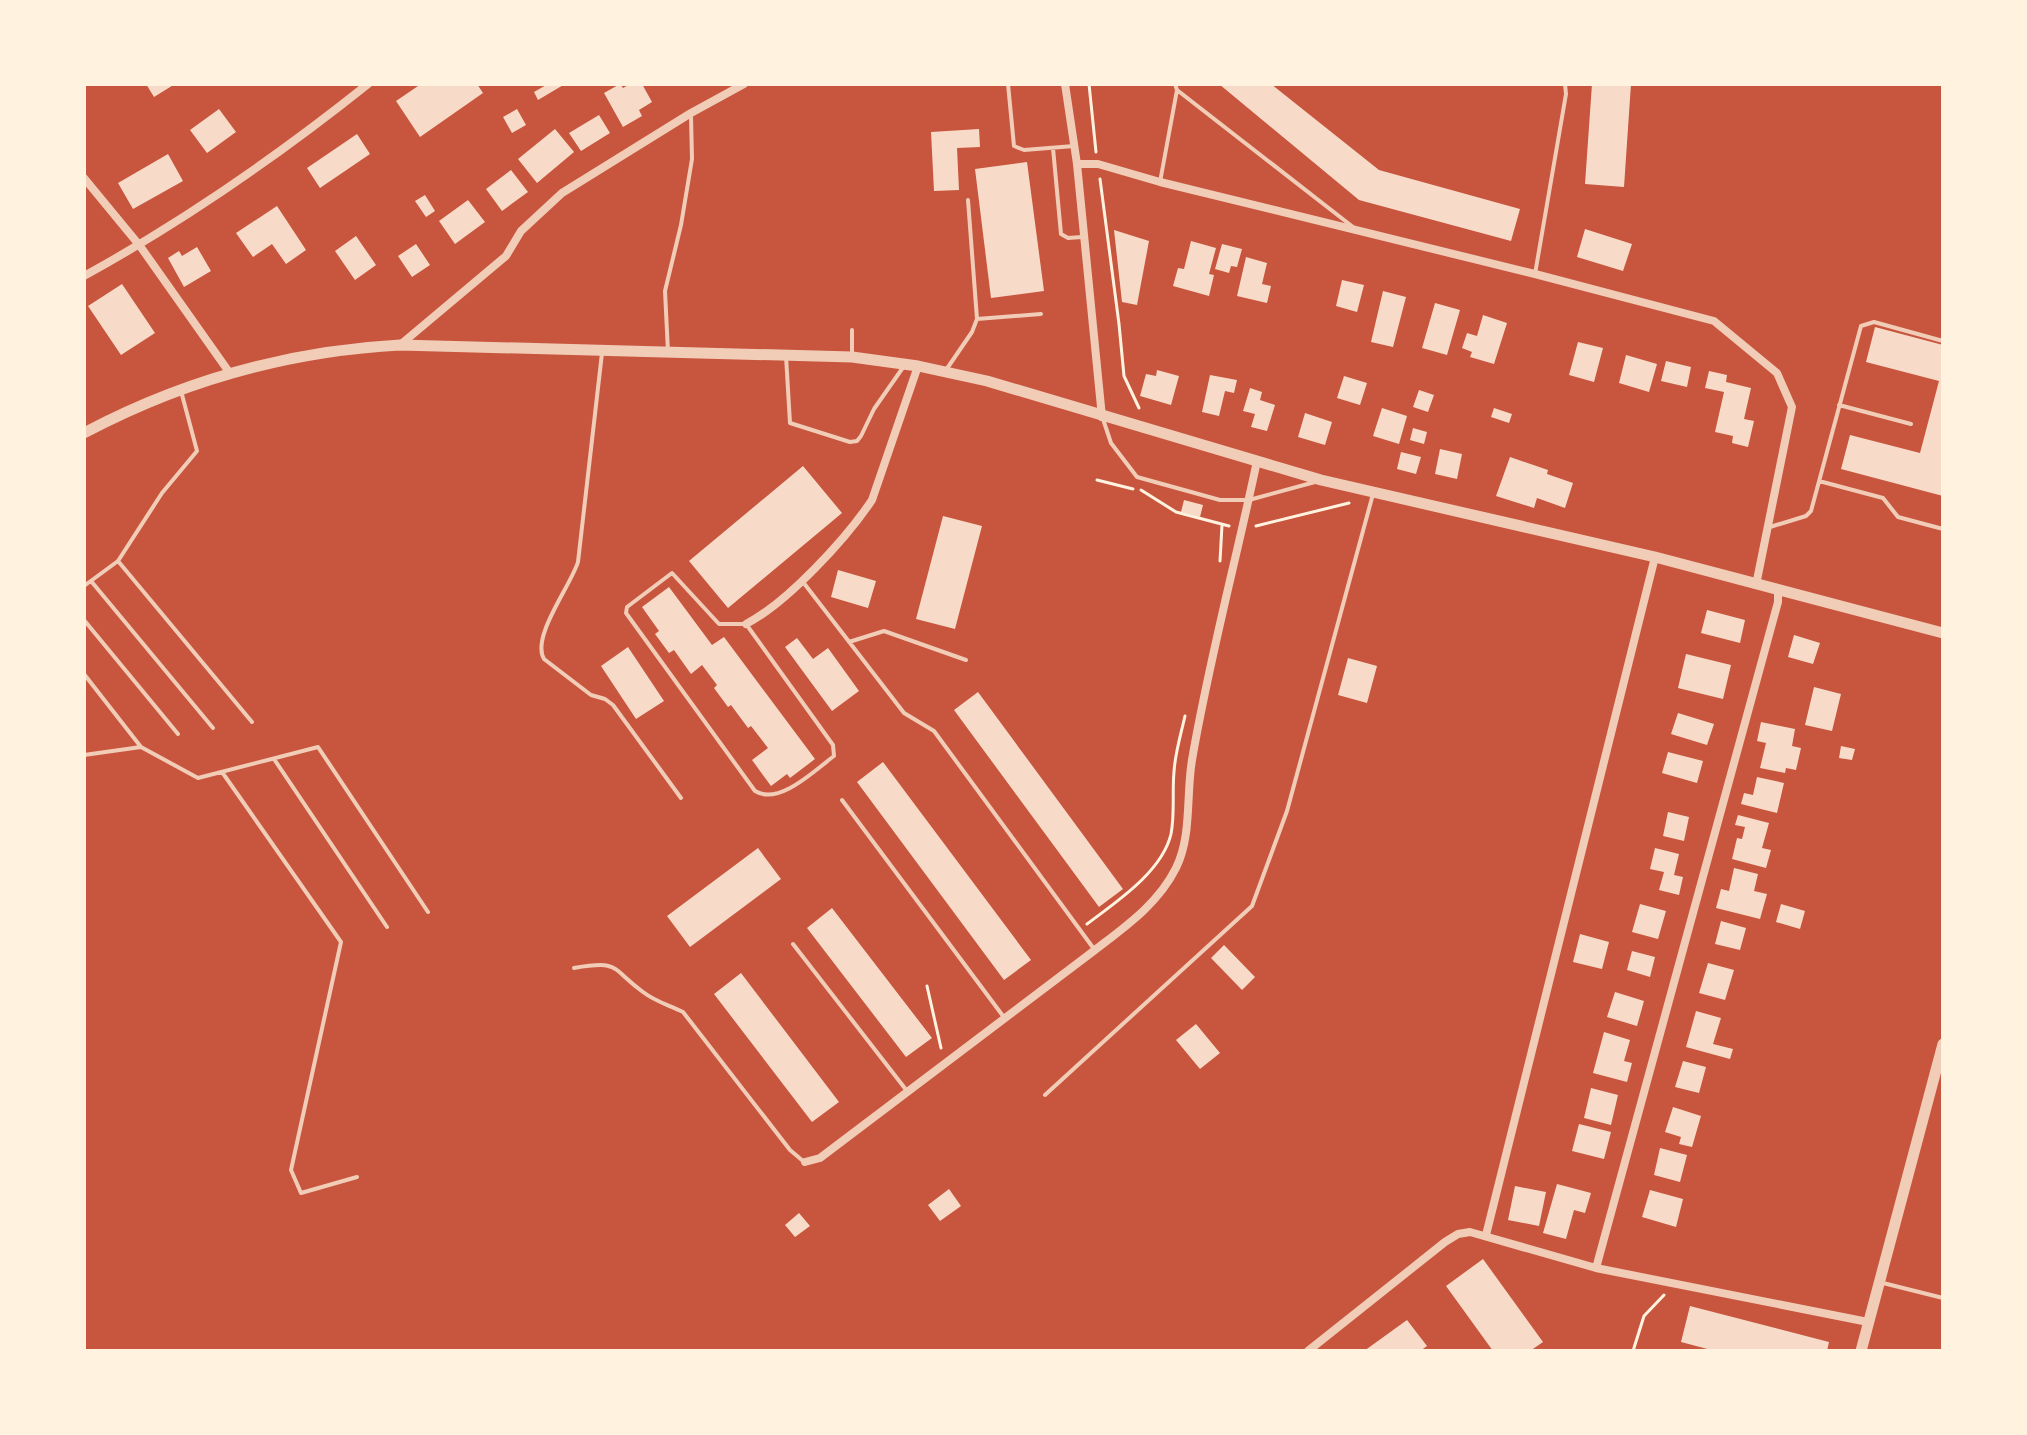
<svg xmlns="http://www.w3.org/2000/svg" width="2027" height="1435" viewBox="0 0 2027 1435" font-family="'DejaVu Sans',sans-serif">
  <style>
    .building { fill: #f7dbc8 }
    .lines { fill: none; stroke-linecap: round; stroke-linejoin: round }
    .path { stroke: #fff3e0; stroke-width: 3 }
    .service { stroke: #f1ccb7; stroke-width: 4 }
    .minor { stroke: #f1ccb7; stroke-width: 8 }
    .tertiary { stroke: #f1ccb7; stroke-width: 11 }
  </style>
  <rect width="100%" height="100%" fill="#c8553d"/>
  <path class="building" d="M146,84H175L154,97Z
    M421,84H477L483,93L420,137L396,101Z
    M548,84H565L538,100L534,92Z
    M620,84L623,88L630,84H642L652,102L639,110L642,116L623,127L604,93Z
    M1219,84H1271L1379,170L1520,209L1511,241L1359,200Z
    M1592,84H1631L1624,187L1585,184Z
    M219,109L236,132L207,153L190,130Z
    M517,109L526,125L512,133L503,117Z
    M599,115L610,133L581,151L569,133Z
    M555,129L574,152L537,183L518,159Z
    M979,129L980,147L957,148L959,190L934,191L931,132Z
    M357,134L370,154L320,188L307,168Z
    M168,154L183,181L133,209L118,183Z
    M1027,162L1044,291L991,298L975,169Z
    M511,170L528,192L502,211L486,189Z
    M425,195L435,211L426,217L415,201Z
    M468,200L485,222L455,244L439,221Z
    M277,206L306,250L286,264L272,244L253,257L236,233Z
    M1585,229L1632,244L1623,271L1577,257Z
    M1114,230L1149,241L1137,305L1122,302Z
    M356,236L376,265L355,280L335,251Z
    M1191,241L1216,248L1209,274L1214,275L1209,296L1173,286L1178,268L1184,269Z
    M416,244L430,265L412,277L398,256Z
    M1222,244L1242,249L1237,267L1231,266L1229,273L1215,269Z
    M197,247L211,271L184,287L168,258L179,251L182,256Z
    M1246,257L1267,263L1262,284L1271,286L1267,303L1237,296Z
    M1342,280L1364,285L1357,312L1336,306Z
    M122,284L155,333L121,355L88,306Z
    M1383,291L1406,297L1393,347L1371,342Z
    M1435,303L1460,310L1447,355L1422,348Z
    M1483,315L1507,323L1494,364L1470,357L1472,352L1462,348L1467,333L1477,336Z
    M1875,327L1943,345V496L1841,469L1850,435L1920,453L1939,381L1866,362Z
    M1578,342L1603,348L1594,382L1569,375Z
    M1626,355L1657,364L1649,392L1619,383Z
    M1666,361L1691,367L1687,387L1661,381Z
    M1157,370L1179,376L1171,405L1140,396L1146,374L1156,376Z
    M1709,371L1727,375L1726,382L1751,388L1744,419L1754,421L1748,447L1732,443L1733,436L1715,432L1724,392L1705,388Z
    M1210,375L1237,380L1234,393L1225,391L1219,416L1202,412Z
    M1344,376L1367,383L1360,405L1337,398Z
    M1250,388L1262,392L1260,400L1275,405L1267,431L1251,427L1255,414L1243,411Z
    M1419,390L1434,395L1428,412L1413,407Z
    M1382,408L1407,416L1399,444L1373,436Z
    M1494,408L1512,414L1509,423L1491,417Z
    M1305,413L1332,422L1325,445L1298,437Z
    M1413,428L1427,432L1424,444L1410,440Z
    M1440,449L1462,454L1457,479L1435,474Z
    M1401,452L1421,457L1416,474L1397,469Z
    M1510,457L1548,470L1547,474L1573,483L1565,508L1537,498L1534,508L1496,496Z
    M803,466L842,513L728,608L689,561Z
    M1184,500L1203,505L1200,517L1181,512Z
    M943,516L982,526L955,629L916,619Z
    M838,570L876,581L868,608L831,597Z
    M669,587L712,645L724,637L815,759L790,778L787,774L771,786L752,760L768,748L751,726L748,728L731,705L728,707L714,688L717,685L702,665L691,674L674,650L669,653L655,634L659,631L642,607Z
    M1707,610L1745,620L1740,643L1701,633Z
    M1794,635L1820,643L1813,664L1788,657Z
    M797,638L813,659L828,648L859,691L832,711L785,647Z
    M628,647L664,701L636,719L601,666Z
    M1686,654L1731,665L1723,699L1678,688Z
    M1348,658L1377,666L1367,703L1338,695Z
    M1814,687L1841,694L1832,731L1805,725Z
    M978,692L1123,889L1099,907L954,710Z
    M1678,713L1714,724L1707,745L1671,734Z
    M1761,722L1795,729L1792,746L1801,748L1796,770L1786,768L1785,773L1760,768L1766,743L1757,741Z
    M1841,746L1855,749L1852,760L1839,758Z
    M1668,752L1703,761L1697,783L1662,773Z
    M883,762L1031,960L1004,980L857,782Z
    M1757,777L1784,783L1777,813L1741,804L1744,793L1753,795Z
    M1668,812L1689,817L1684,841L1663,836Z
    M1738,815L1769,823L1762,848L1771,850L1766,868L1732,859L1737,838L1742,839L1745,827L1735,825Z
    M758,848L781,879L690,947L667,916Z
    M1655,848L1679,854L1674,875L1683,877L1679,895L1659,890L1664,872L1650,869Z
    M1734,868L1758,874L1754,891L1767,894L1760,919L1716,908L1721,889L1729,891Z
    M1640,904L1666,911L1658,939L1632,932Z
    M1781,904L1805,911L1800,929L1776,922Z
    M832,908L932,1038L906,1057L807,928Z
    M1721,921L1746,928L1740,950L1715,944Z
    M1580,934L1609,942L1602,969L1573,962Z
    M1224,945L1255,977L1242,990L1211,958Z
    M1632,951L1655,957L1650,977L1627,970Z
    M1708,963L1734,970L1725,1000L1699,993Z
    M741,973L839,1102L812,1122L714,994Z
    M1615,992L1644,1001L1637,1026L1607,1017Z
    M1696,1011L1721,1018L1713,1044L1733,1049L1730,1059L1686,1047Z
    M1196,1024L1220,1053L1200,1069L1176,1040Z
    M1604,1032L1630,1040L1624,1061L1632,1063L1627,1082L1593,1073Z
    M1683,1061L1706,1067L1699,1093L1675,1087Z
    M1591,1088L1618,1095L1611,1125L1584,1118Z
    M1673,1107L1701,1116L1692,1147L1679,1144L1681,1137L1665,1132Z
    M1579,1124L1611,1132L1604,1159L1572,1151Z
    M1660,1148L1687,1155L1680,1182L1654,1175Z
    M1557,1184L1591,1193L1585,1213L1574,1210L1566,1239L1543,1233Z
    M1515,1186L1546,1192L1539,1226L1508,1220Z
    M949,1189L961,1206L940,1221L928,1205Z
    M1650,1190L1683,1199L1676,1227L1642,1217Z
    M799,1213L810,1226L795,1237L785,1225Z
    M1483,1259L1543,1342L1530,1351H1493L1446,1286Z
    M1690,1306L1829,1342L1827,1351H1715L1681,1342Z
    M1407,1320L1427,1346L1420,1351H1364Z"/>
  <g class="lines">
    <path class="path" d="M1089,84L1096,152
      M1100,179L1119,324L1124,376L1139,408
      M1097,480L1133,489
      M1141,490L1176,512L1229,526
      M1256,526L1349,503
      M1220,561L1222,525
      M1087,924C1116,902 1162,872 1171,834C1175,814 1172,792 1174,772C1175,753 1181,734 1185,716
      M927,986L941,1048
      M1633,1351L1644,1316L1664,1295"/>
    <path class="service" d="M1008,84L1014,146L1024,150L1074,146
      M1175,84L1177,90L1353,227
      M1053,148L1061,234L1068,238L1082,237
      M1160,182L1177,90
      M1535,274L1566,94L1565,84
      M977,319L1041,314
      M668,352L665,291L681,225L692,159L691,116
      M602,353L578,562C570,587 531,637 544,659L591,695L605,699L613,705L681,798
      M852,355V330
      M786,356L790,423L850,442L857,441L861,436L874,409L904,366
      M946,370L972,332L977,319L968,200
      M1839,405L1911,424
      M1103,419L1111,443L1137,477L1220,500H1249L1315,482
      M1819,481L1883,498L1898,517L1943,529
      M1770,527L1806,516L1811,511L1861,326L1874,322L1943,341
      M118,561L252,722
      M672,573L719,624H746L833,745L834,756C815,770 779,806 755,791L626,613L627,607Z
      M91,581L213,728
      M803,582L904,713L934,731L1094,949
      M84,586L118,561L162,493L197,451L181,391
      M84,620L178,734
      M849,642L884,631L966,660
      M84,674L141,747
      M84,755L141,747L198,778L318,747L428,912
      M274,759L387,927
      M222,772L341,942L291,1170L301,1193L357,1177
      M842,800L1003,1016
      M793,944L907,1091
      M574,968C621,960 610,968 643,992C656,1002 669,1005 683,1012L790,1150L803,1161
      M1045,1095L1252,906L1287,811L1373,494
      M1883,1283L1943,1298"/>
    <path class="minor" d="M1065,84L1077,164L1102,417
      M1077,164H1098L1160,182L1535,274L1714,321L1777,373L1792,407L1756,585
      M84,178L140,246L229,372
      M84,276C184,221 279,155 368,84
      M400,345L506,256L521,231L562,193L691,113L744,84
      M746,624C787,603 846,539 872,500L918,366
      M805,1162L820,1158L1095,950C1126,926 1158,904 1176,868C1192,836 1186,795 1192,760C1209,660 1236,561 1257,461
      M1486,1235L1655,557
      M1596,1268L1778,602V591
      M1308,1351L1445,1242L1458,1234L1470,1232L1596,1268L1868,1322"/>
    <path class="tertiary" d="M84,433C182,381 289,351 400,345L852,357L918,366L987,381L1321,480L1655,557L1943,633
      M1861,1351L1943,1044"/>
  </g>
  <rect width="2027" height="1435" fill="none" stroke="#fff3e0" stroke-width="172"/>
</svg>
